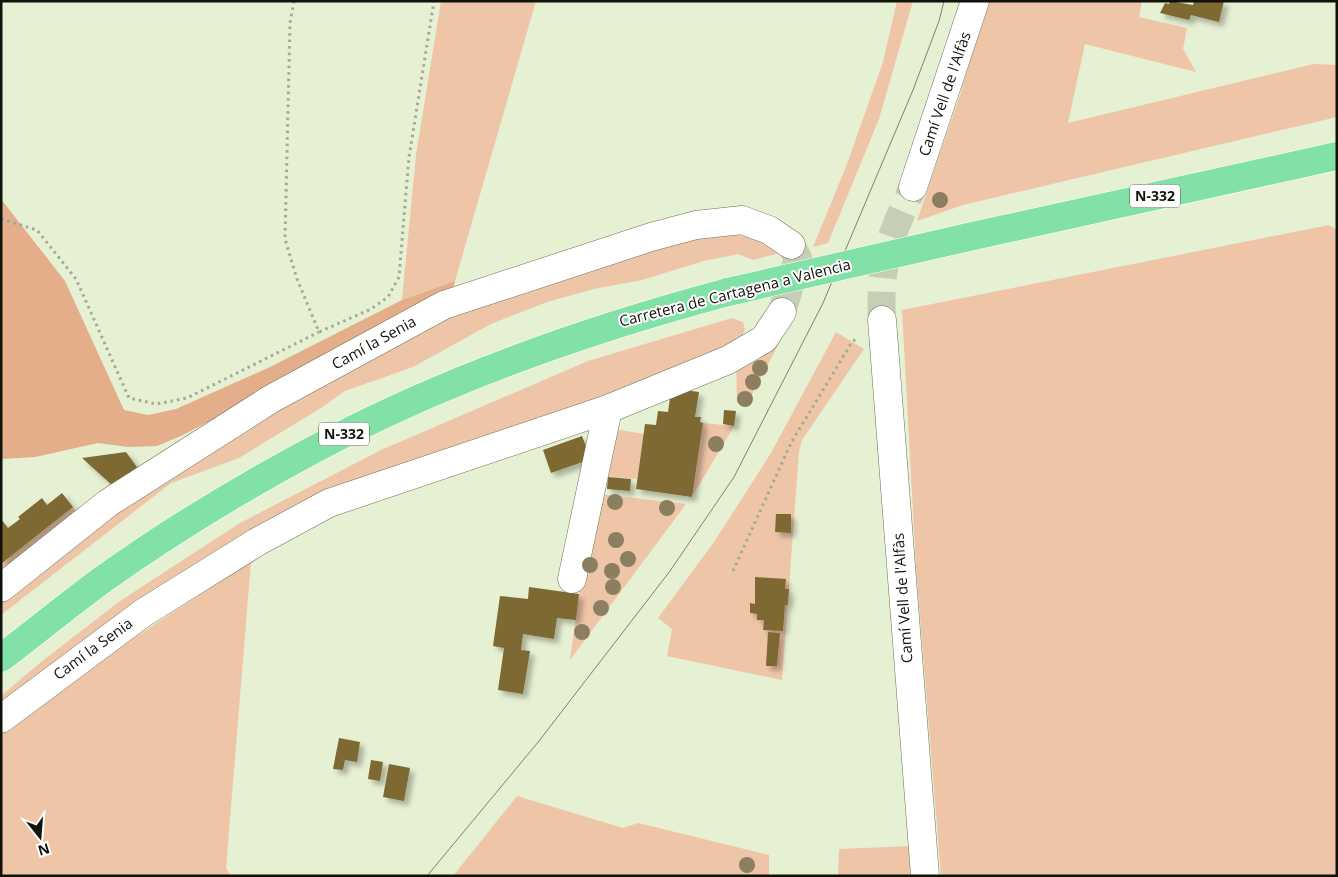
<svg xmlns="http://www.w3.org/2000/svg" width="1338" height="877" viewBox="0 0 1338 877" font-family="'Open Sans',sans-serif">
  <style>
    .green { fill: #efc5a8 }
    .forest { fill: #e3ae89 }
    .building { fill: #7e6931; filter: url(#shadow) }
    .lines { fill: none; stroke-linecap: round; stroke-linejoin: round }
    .minor-tunnel { stroke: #c6cfb5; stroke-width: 28; stroke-dasharray: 28 14; stroke-linecap: butt }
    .minor-casing { stroke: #6a7259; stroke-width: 29 }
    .highway-casing { stroke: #fff; stroke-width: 29 }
    .path { stroke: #a2aa93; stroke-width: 3; stroke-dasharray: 2.5 4; stroke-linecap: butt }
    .minor { stroke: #fff; stroke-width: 28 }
    .highway { stroke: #82e1a7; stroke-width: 28 }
    .tram { stroke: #7c836f; stroke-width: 1 }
    .highway-bridge-casing { stroke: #fff; stroke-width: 29; stroke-linecap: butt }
    .highway-bridge { stroke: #82e1a7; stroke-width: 28 }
    .tree { fill: #8c7e61 }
    .labels { text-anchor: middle; stroke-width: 4; stroke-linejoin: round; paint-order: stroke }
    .shield { fill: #fff; stroke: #585a53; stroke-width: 1 }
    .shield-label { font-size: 14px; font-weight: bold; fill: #101309 }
    .street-label { font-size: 15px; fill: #101309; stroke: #fff }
  </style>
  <defs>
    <filter id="shadow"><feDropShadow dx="4.5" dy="4.5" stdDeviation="2.5" flood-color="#0004"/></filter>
  </defs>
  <rect width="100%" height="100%" fill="#e6f0d3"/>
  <path class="green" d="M441,1H536L455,281L402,300L416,155Z
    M897,1H913L879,119L828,243L813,247L847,164L883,62Z
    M986,1H1142L1139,17L1187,28L1183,49L1196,72L1085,44L1068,123L1314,64L1337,65V117L963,205L917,221L961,92Z
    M1329,225L1337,230V876H941L916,567L902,310Z
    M692,232H752L783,252L753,260L738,254L704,261L642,280L594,289L547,302L491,324L413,367L345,391L321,408L239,458L171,483L1,615V596L38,566L284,400L451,312Z
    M732,318L743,322L745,329L739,344L694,366L357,480L1,707V696L41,662L120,601L240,523L381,450L588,361Z
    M836,332L864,349L802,440L799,452L782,680L667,656L672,629L658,618L714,542L771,453Z
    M782,338L746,405L737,402L736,363Z
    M703,423L734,426L692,497Z
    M614,429L644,434L637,479L604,476Z
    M600,494L686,504L570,660L579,594Z
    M73,507L76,512L1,570V564Z
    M251,562L226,868L231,876H1V732L73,677Z
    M517,796L623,828L638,823L769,855V876H453Z
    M912,846L915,876H838L839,849Z"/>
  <path class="forest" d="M1,199L65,281L124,410L148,415L176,409L270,367L402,300L455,281L452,293L183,435L157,446L128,447L98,443L35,457L1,459Z"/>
  <path class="building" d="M1170,1L1193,5L1194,1H1224L1219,22L1191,15L1189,20L1160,13L1165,3L1169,4Z
    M676,389L699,392L695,417H701L700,422L703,423L692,497L636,489L645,424L656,425L658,411L668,412L671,391Z
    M724,410L736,411L734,426L723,424Z
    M582,436L591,459L551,473L543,450Z
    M126,452L139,470L113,486L82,458Z
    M608,477L631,479L630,491L607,489Z
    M62,493L73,507L1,564V519L8,528L20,519L18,517L42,498L47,505Z
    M776,514H791V533L775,532Z
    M755,577L786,579L785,589H789L788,605H785L783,631L763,630L764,620H757V614L750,613V603L755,604Z
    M529,587L579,594L576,620L557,618L554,639L523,634L521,650L530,651L523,694L498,690L504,648L493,646L500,596L528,599Z
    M768,632L780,633L777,666H766Z
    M339,738L360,742L357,762L345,760L343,770L333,769Z
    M371,760L383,762L380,781L368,779Z
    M389,764L410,768L404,801L383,797Z"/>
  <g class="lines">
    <path class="minor-tunnel" d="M782,312L798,258L791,245
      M882,320C879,262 890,238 913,187"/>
    <g class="minor-casing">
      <path id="minor" d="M913,187L975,1
        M882,320L925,876
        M572,579L608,409
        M1,588L108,503L271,399L444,305L651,237L696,225L742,220L769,230L791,245
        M1,719L143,613L257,542L329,503L608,409L728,360L764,339L782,312"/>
    </g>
    <g class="highway-casing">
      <path id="highway" d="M973,236L1337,156
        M1,658C35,632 68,605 102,580C169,532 240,489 313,450C443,380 586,330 728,292"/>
    </g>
    <path class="path" d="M294,1L290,23L285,239L297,279L319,332L371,309L388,297L399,277L409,157L434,1
      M1,219L37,230L76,279L129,398L156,404L187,398L319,332
      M733,571L791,443L852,342L857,338"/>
    <use href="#minor" class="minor"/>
    <use href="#highway" class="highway"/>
    <path class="tram" d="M427,876L539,741L670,571L734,477L823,303L913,90L939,21L944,1"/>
    <g class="highway-bridge-casing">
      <path id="highway-bridge" d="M728,292L973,236"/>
    </g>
    <use href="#highway-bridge" class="highway-bridge"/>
  </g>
  <g class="tree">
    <circle cx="940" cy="200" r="8"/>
    <circle cx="760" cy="368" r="8"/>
    <circle cx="753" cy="382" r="8"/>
    <circle cx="745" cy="399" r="8"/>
    <circle cx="716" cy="444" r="8"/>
    <circle cx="615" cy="502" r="8"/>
    <circle cx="667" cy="508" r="8"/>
    <circle cx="616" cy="540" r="8"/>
    <circle cx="628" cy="559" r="8"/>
    <circle cx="590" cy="565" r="8"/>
    <circle cx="612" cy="571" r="8"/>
    <circle cx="613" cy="587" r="8"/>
    <circle cx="601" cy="608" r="8"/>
    <circle cx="582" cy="632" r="8"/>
    <circle cx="747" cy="865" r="8"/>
  </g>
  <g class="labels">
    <g class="shield">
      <rect x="1130" y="184.5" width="50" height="23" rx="4"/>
      <rect x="319" y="422.5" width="50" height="23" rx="4"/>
    </g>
    <g class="shield-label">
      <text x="1155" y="201">N-332</text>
      <text x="344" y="439">N-332</text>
    </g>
    <g class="street-label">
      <text transform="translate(945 94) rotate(-71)" y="5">Camí Vell de l'Alfàs</text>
      <text transform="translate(735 293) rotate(-14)" y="5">Carretera de Cartagena a Valencia</text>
      <text transform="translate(374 343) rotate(-29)" y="5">Camí la Senia</text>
      <text transform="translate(903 598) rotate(-94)" y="5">Camí Vell de l'Alfàs</text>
      <text transform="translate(93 649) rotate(-36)" y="5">Camí la Senia</text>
    </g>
  </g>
  <rect width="1338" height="877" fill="none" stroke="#101309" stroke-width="5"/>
  <g transform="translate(40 837) rotate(163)" stroke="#ffffff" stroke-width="4" paint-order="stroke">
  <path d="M0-4L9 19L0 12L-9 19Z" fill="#101309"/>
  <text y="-8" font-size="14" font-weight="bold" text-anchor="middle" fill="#101309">N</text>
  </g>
</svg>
